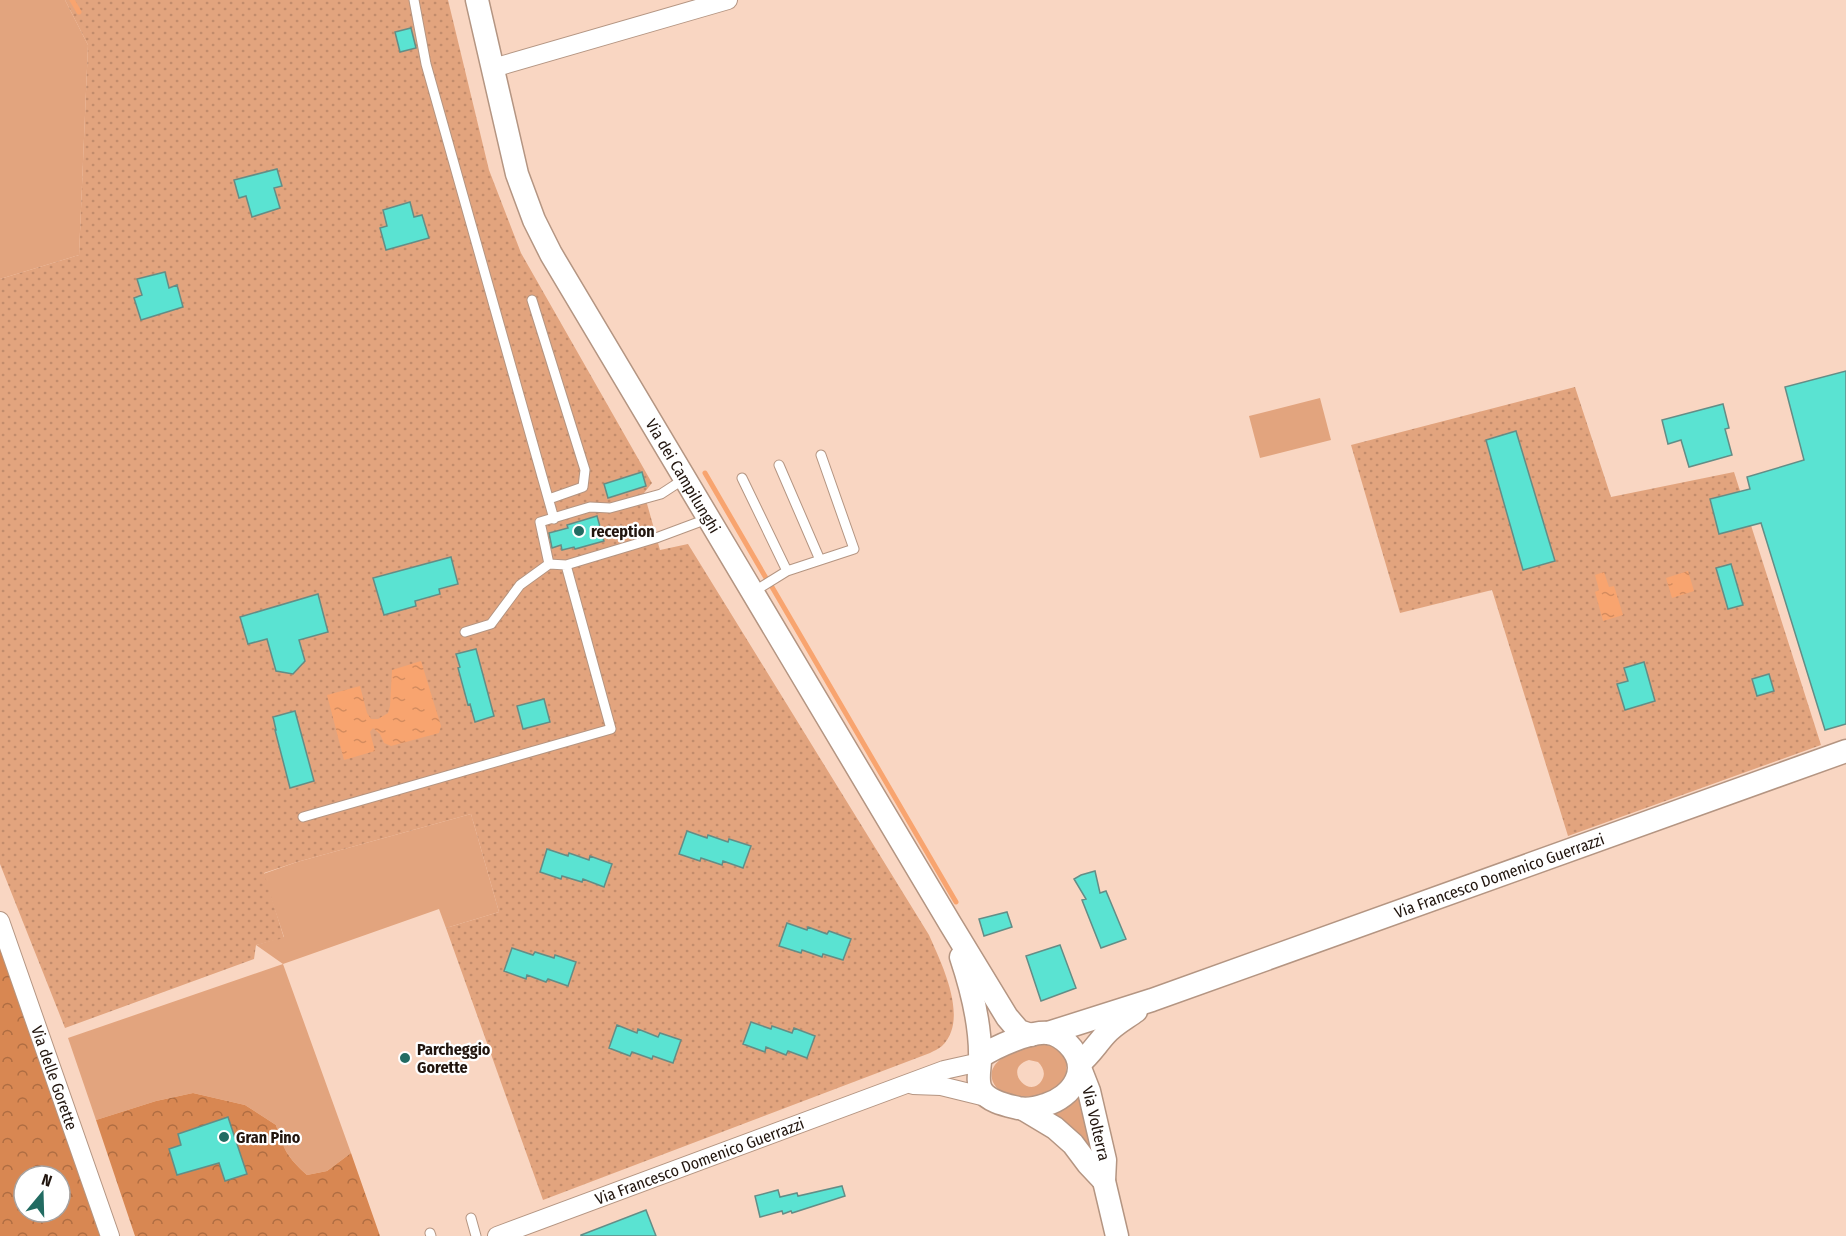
<svg xmlns="http://www.w3.org/2000/svg" width="1846" height="1236" viewBox="0 0 1846 1236" font-family="'Fira Sans Condensed',sans-serif">
  <style>
    .green { fill: #e2a47e; fill-rule: evenodd }
    .forest { fill: url(#forest-crowns); fill-rule: evenodd }
    .park { fill: url(#park-dots) }
    .water { fill: url(#water-ripples) }
    .lines { fill: none; stroke-linecap: round; stroke-linejoin: round }
    .stream { stroke: #f8a46f; stroke-width: 5 }
    .building { fill: #5ae3d2; stroke: #638d86; stroke-width: 1.5 }
    .service-casing { stroke: #b49582; stroke-width: 11 }
    .minor-casing { stroke: #b49582; stroke-width: 20 }
    .tertiary-casing { stroke: #b49582; stroke-width: 25 }
    .service { stroke: #fff; stroke-width: 9 }
    .minor { stroke: #fff; stroke-width: 18 }
    .tertiary { stroke: #fff; stroke-width: 22 }
    .poi-dot { fill: #226b62; stroke: #fff; stroke-width: 2 }
    .labels { text-anchor: middle; stroke-width: 4.5; stroke-linejoin: round; paint-order: stroke }
    .street-label { font-size: 16px; fill: #21150e; stroke: #fff }
    .poi-label { font-size: 16px; font-weight: bold; fill: #21150e; stroke: #fff; text-anchor: start }
  </style>
  <defs>
    <pattern id="forest-crowns" width="20" height="18" patternUnits="userSpaceOnUse" patternTransform="scale(1.5)"><rect width="20" height="18" fill="#d88752"/><path d="M2 6a3 3 0 1 1 6 0M12 15a3 3 0 1 1 6 0" fill="none" stroke="#af6d42"/></pattern>
    <pattern id="park-dots" width="8" height="8" patternUnits="userSpaceOnUse" patternTransform="scale(1.5)"><rect width="8" height="8" fill="#e2a47e"/><path d="M2 2h.1M6 6h.1" fill="none" stroke="#c28c6c" stroke-width="1.8" stroke-linecap="round"/></pattern>
    <pattern id="water-ripples" width="26" height="14" patternUnits="userSpaceOnUse" patternTransform="scale(1.5)"><rect width="26" height="14" fill="#f8a46f"/><path d="M2 4q2-2 4 0t4 0M15 11q2-2 4 0t4 0" fill="none" stroke="#d48c5f"/></pattern>
  </defs>
  <rect width="100%" height="100%" fill="#f9d6c2"/>
  <path class="green" d="M0,0H65L88,45L79,255L0,279Z
    M1320,398L1331,440L1260,458L1249,416Z
    M471,814L499,912L446,928L439,909L283,964L351,1153L327,1171L307,1175C287,1157 284,1150 276,1125L245,1105L193,1093L156,1101L96,1120L68,1038L283,964L256,945L284,937L263,874L297,862Z
    M1046,1041L1066,1053C1067,1074 1067,1079 1053,1096C1040,1096 1024,1098 1011,1095C1003,1094 996,1089 993,1082C983,1057 1029,1045 1046,1041ZM1029,1060L1038,1062C1043,1067 1046,1073 1042,1080C1030,1101 1001,1068 1029,1060Z
    M1079,1089L1095,1156L1048,1113C1066,1112 1072,1105 1079,1089Z"/>
  <path class="forest" d="M0,946L101,1236H0ZM24,1176H60V1212H24Z
    M193,1093L245,1105L276,1125C284,1150 287,1157 307,1175L327,1171L351,1153L380,1236H135L96,1120L156,1101Z"/>
  <path class="park" d="M65,0H448L489,170L521,253L652,483L644,493L660,550L688,544L929,935C941,963 970,1019 942,1046C939,1049 933,1051 930,1053L543,1200L446,928L499,912L471,814L297,862L264,873L284,938L256,945L254,959L65,1028L0,864V279L79,255L88,45Z
    M1575,387L1611,497L1734,472L1821,745L1568,836L1492,590L1400,613L1351,445Z"/>
  <path class="water" d="M1688,571L1694,591L1672,598L1666,578Z
    M1604,572L1609,587L1614,586L1623,615L1603,621L1595,592L1599,590L1595,575Z
    M421,661L441,726L439,733L391,746L384,743L380,734L373,728L370,732L375,751L344,760L327,695L360,686L367,713L371,719H378L388,713L390,706L392,670Z"/>
  <g class="lines">
    <path class="stream" d="M72,0L79,12
      M705,473L766,578
      M772,587L956,902"/>
  </g>
  <path class="building" d="M411,28L416,48L400,52L395,32Z
    M277,169L282,186L274,188L280,208L252,217L246,196L239,198L234,180Z
    M410,202L414,217L422,215L429,238L386,250L380,228L387,226L383,210Z
    M165,272L169,288L177,285L183,307L141,320L134,298L142,295L137,279Z
    M1846,371V724L1825,730L1761,523L1719,534L1710,499L1750,489L1747,477L1804,460L1785,387Z
    M1723,404L1729,428L1725,429L1732,455L1689,467L1681,440L1668,444L1662,420Z
    M1516,431L1555,561L1523,570L1486,440Z
    M642,472L646,486L608,498L604,484Z
    M597,516L604,541L575,549L574,547L562,550L561,545L552,548L549,533L568,528L567,525Z
    M451,557L458,584L439,589L440,594L415,601L416,606L384,615L373,578Z
    M1731,564L1743,605L1728,609L1716,568Z
    M318,594L328,632L299,640L305,661L293,674L276,671L267,639L248,644L240,617Z
    M476,649L494,716L475,722L470,704L468,705L458,668L460,667L456,654Z
    M1644,662L1655,701L1625,710L1617,684L1628,681L1624,668Z
    M1769,674L1774,691L1757,696L1752,679Z
    M544,699L550,722L523,729L517,706Z
    M295,711L314,781L290,788L275,730H276L273,717Z
    M687,831L707,838L708,835L728,842L729,839L751,846L743,868L723,861L722,865L701,858L700,861L679,854Z
    M547,849L568,856L569,853L589,860L590,856L612,864L604,887L583,879L582,882L562,876L561,879L540,872Z
    M1095,871L1100,893L1106,891L1126,939L1101,948L1082,900L1086,899L1074,879L1081,875Z
    M1007,912L1012,927L984,936L979,919Z
    M787,923L807,930L808,927L827,934L829,931L851,939L843,960L823,954L822,957L802,950L801,953L779,946Z
    M1060,945L1076,988L1041,1001L1026,956Z
    M512,948L533,955L535,952L554,958L555,955L576,962L568,986L548,979L546,982L527,975L526,979L504,971Z
    M751,1022L771,1029L772,1026L792,1033L794,1028L815,1036L807,1058L788,1051L786,1055L766,1047L765,1052L743,1044Z
    M617,1025L637,1033L638,1029L658,1037L660,1033L681,1040L673,1063L653,1056L652,1059L632,1052L630,1056L609,1048Z
    M228,1117L247,1174L225,1181L219,1163L177,1175L169,1149L181,1145L178,1134Z
    M842,1186L845,1196L792,1213L791,1211L783,1214L782,1211L760,1217L755,1196L778,1190L780,1197L797,1193L798,1196Z
    M646,1210L656,1236H581V1235Z"/>
  <g class="lines">
    <g class="service-casing">
      <path id="service" d="M414,0L426,64L554,519
        M532,300L585,470L583,487L549,499
        M779,465L820,560
        M742,478L787,571
        M684,479L661,494L610,508L590,507L540,522L549,564L566,565L656,538L707,519
        M753,592L787,571L854,549L821,455
        M465,632L491,624L520,585L549,564
        M303,817L611,729L566,565
        M471,1218L476,1236
        M430,1233L431,1236"/>
    </g>
    <g class="minor-casing">
      <g id="minor">
        <path d="M493,68L728,0"/>
        <path id="s1" d="M0,921L110,1236"/>
        <path d="M913,1085L941,1086L990,1098"/>
        <path id="s2" d="M497,1236L944,1070L980,1062"/>
      </g>
    </g>
    <g class="tertiary-casing">
      <g id="tertiary">
        <path id="s3" d="M477,0L517,174L534,220L551,254L951,925L1007,1017L1019,1031L1031,1035"/>
        <path d="M961,957C971,987 981,1028 980,1060C980,1069 976,1082 982,1091C989,1102 1006,1105 1018,1108C1027,1110 1036,1108 1045,1105C1073,1097 1092,1068 1068,1044C1063,1039 1055,1034 1048,1033C1030,1031 995,1047 980,1057"/>
        <path id="s4" d="M1048,1033L1152,1000L1846,751"/>
        <path d="M1079,1064C1090,1055 1096,1045 1105,1035C1113,1025 1125,1019 1136,1011"/>
        <path id="s5" d="M1080,1068L1089,1091L1105,1160L1104,1181L1117,1236"/>
        <path d="M1025,1110L1055,1128L1073,1144L1088,1164L1104,1181"/>
      </g>
    </g>
    <use href="#service" class="service"/>
    <use href="#minor" class="minor"/>
    <use href="#tertiary" class="tertiary"/>
  </g>
  <g class="poi-dot">
    <circle cx="579" cy="531" r="6"/>
    <circle cx="405" cy="1058" r="6"/>
    <circle cx="224" cy="1137" r="6"/>
  </g>
  <g class="labels">
    <g class="street-label">
      <text dy="6" stroke="none"><textPath href="#s3" startOffset="524">Via dei Campilunghi</textPath></text>
      <text dy="6" stroke="none"><textPath href="#s4" startOffset="478">Via Francesco Domenico Guerrazzi</textPath></text>
      <text dy="6" stroke="none"><textPath href="#s1" startOffset="166">Via delle Gorette</textPath></text>
      <text dy="6" stroke="none"><textPath href="#s5" startOffset="58">Via Volterra</textPath></text>
      <text dy="6" stroke="none"><textPath href="#s2" startOffset="216">Via Francesco Domenico Guerrazzi</textPath></text>
    </g>
    <g class="poi-label">
      <text x="591" y="537">reception</text>
      <text x="417" y="1055">Parcheggio<tspan x="417" dy="18">Gorette</tspan></text>
      <text x="236" y="1143">Gran Pino</text>
    </g>
  </g>
  <g transform="translate(42 1194) rotate(19)"><circle r="28" fill="#ffffff" stroke="#a6a19f" stroke-width="1.5"/>
  <path d="M0-4.5L10 22L0 15L-10 22Z" fill="#226b62"/>
  <text y="-9" font-size="16" font-weight="bold" text-anchor="middle" fill="#21150e">N</text>
  </g>
</svg>
